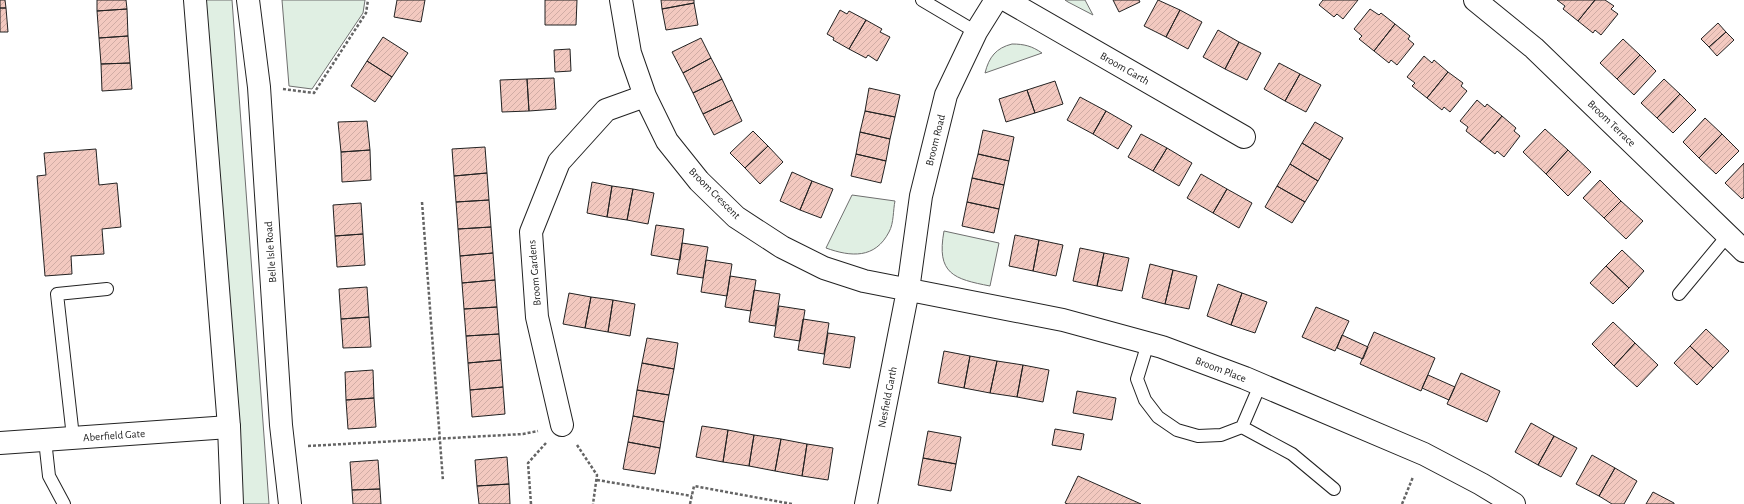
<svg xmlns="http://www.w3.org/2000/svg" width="1744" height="504" viewBox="0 0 1744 504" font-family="'Alegreya Sans',sans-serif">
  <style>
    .grass { fill: #e0efe3; stroke: #6f6f6f }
    .building { fill: url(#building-hatch); stroke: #222 }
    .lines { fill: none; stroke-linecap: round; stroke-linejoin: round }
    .service-casing { stroke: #222; stroke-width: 14 }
    .minor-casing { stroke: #222; stroke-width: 24 }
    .tertiary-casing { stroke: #222; stroke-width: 24 }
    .path { stroke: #646464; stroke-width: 2.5; stroke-dasharray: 3 2; stroke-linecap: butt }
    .service { stroke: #fff; stroke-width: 12 }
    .minor { stroke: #fff; stroke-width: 22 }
    .tertiary { stroke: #fff; stroke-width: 22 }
    .labels { text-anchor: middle; stroke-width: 3; stroke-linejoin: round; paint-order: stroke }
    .street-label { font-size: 11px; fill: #222; stroke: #fff }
  </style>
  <defs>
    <pattern id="building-hatch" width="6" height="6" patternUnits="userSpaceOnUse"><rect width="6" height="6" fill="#f3c9c0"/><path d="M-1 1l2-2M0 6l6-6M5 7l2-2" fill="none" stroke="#d0aca5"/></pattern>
  </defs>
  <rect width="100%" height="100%" fill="#fff"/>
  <path class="grass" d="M205,0H232L269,504H241Z
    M282,0H365L363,13L312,89L289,86Z
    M1065,0H1085L1093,15L1068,2Z
    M1012,44C1024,44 1032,46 1042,53L985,73C989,57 996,48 1012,44Z
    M852,195L895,201C893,210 894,223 889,232C875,259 851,257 826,248Z
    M944,231L999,243L990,286C954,279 936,274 944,231Z"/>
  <path class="building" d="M0,0H5L6,8H0Z
    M97,0H126L127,9L97,11Z
    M397,0H425L421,22L394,17Z
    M545,0H577L576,25H545Z
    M661,0H694V3L662,9Z
    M1113,0H1139L1140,2L1119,12Z
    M1158,0L1180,10L1166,37L1144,26Z
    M1323,0H1358L1343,19L1337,14L1334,17L1319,5Z
    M1557,0H1595L1578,21L1563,9L1565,6Z
    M1595,0H1605L1614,6L1611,9L1618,14L1601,35L1595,30L1593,33L1578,21Z
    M694,3L698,25L666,30L662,9Z
    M0,8H6L8,32H0Z
    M127,9L128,36L99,38L97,11Z
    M1370,9L1379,15L1381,13L1395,24L1374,51L1359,39L1362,36L1354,29Z
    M840,10L847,14L849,11L866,20L849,49L833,40L834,38L827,34Z
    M1180,10L1202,22L1188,49L1166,37Z
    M866,20L882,29L880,32L890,37L877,61L868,55L866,58L849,49Z
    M1718,23L1726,32L1709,47L1701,39Z
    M1395,24L1410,36L1408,39L1414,44L1397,65L1391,60L1389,63L1374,51Z
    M1218,30L1239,42L1225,69L1203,57Z
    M1726,32L1734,40L1717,56L1709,47Z
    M128,36L130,63L101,64L99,38Z
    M383,37L408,53L392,77L367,61Z
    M701,38L711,58L683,73L672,52Z
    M1623,39L1640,55L1617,79L1600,63Z
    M1239,42L1261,53L1247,80L1225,69Z
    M570,49L571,71L555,72L554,50Z
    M1640,55L1656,71L1634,95L1617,79Z
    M1424,56L1432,63L1434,60L1448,72L1427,98L1412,86L1415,83L1407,77Z
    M711,58L722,79L693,93L683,73Z
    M367,61L392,77L375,102L351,86Z
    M130,63L132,89L102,91L101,64Z
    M1279,63L1300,74L1285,101L1264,89Z
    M1448,72L1463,83L1461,86L1467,91L1450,112L1444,107L1442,110L1427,98Z
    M1300,74L1321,85L1306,112L1285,101Z
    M554,78L556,109L529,111L527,79Z
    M527,79L529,111L502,112L500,80Z
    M722,79L732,100L703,114L693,93Z
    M1664,79L1680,94L1657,118L1641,103Z
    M1055,81L1063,104L1035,113L1027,90Z
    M869,88L900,95L895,117L865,111Z
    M1027,90L1035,113L1006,122L999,99Z
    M1680,94L1696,110L1673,133L1657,118Z
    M1080,97L1106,111L1093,134L1067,120Z
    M732,100L742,121L714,135L703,114Z
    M1477,100L1485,107L1487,104L1502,116L1480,142L1466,131L1468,127L1460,121Z
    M865,111L895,117L890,139L860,132Z
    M1106,111L1132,126L1118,149L1093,134Z
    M1502,116L1516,128L1514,131L1520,136L1504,157L1497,151L1495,154L1480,142Z
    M1705,118L1722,134L1699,158L1683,142Z
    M367,121L370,150L341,152L338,122Z
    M1315,122L1343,138L1330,160L1302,143Z
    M1545,129L1568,150L1546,174L1523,152Z
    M983,130L1014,137L1009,161L978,154Z
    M753,131L768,146L745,168L730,153Z
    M860,132L890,139L886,161L856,154Z
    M1141,134L1167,148L1153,171L1128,157Z
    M1722,134L1739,151L1716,174L1699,158Z
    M1302,143L1330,160L1318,181L1290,164Z
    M768,146L783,162L760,184L745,168Z
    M485,147L487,173L454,176L452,149Z
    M1167,148L1192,163L1179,186L1153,171Z
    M96,149L99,185L117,183L121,227L102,229L104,254L71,256L72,274L45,276L37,176L46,175L44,153Z
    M370,150L371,180L342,182L341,152Z
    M1568,150L1591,172L1568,196L1546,174Z
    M856,154L886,161L881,183L851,176Z
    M978,154L1009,161L1004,185L972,178Z
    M1744,163V197L1742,199L1725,183Z
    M1290,164L1318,181L1305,202L1277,186Z
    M792,172L812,181L800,210L780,201Z
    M487,173L489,200L456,202L454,176Z
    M1201,174L1227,189L1213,213L1187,198Z
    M972,178L1004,185L999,209L967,202Z
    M1600,180L1621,201L1604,218L1583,198Z
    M812,181L833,189L821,218L800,210Z
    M592,182L612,186L607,217L587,213Z
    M612,186L633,189L627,220L607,217Z
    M1277,186L1305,202L1292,223L1265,207Z
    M633,189L654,193L648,224L627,220Z
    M1227,189L1252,203L1239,228L1213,213Z
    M489,200L491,227L458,229L456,202Z
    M1621,201L1643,221L1626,239L1604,218Z
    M967,202L999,209L994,233L962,226Z
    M361,203L363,234L335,236L333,205Z
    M656,225L684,229L680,260L651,255Z
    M491,227L493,253L460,256L458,229Z
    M363,234L365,265L337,267L335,236Z
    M1015,235L1039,240L1033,271L1009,266Z
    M1039,240L1063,245L1056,276L1033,271Z
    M682,243L708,247L703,278L677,274Z
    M1080,248L1104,253L1097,286L1073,281Z
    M1622,250L1644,271L1629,288L1606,266Z
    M493,253L495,280L462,283L460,256Z
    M1104,253L1129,258L1122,291L1097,286Z
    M706,260L732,264L727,296L701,292Z
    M1150,264L1173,270L1165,304L1142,298Z
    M1606,266L1629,288L1613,304L1590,283Z
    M1173,270L1197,276L1189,309L1165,304Z
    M730,276L756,280L751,311L725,307Z
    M495,280L497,307L464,309L462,283Z
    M1218,284L1242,293L1231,325L1207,316Z
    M367,287L369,317L341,319L339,289Z
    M754,290L780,294L775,326L749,322Z
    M569,293L591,297L585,328L563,324Z
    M1242,293L1267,302L1255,333L1231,325Z
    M591,297L613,300L608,332L585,328Z
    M613,300L635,304L630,336L608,332Z
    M779,306L805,310L800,341L774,337Z
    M497,307L499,334L466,336L464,309Z
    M1316,307L1349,321L1335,351L1302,337Z
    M369,317L371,347L343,348L341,319Z
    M803,319L829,323L824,354L798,350Z
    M1613,322L1635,343L1614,366L1592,344Z
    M1706,329L1729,351L1713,368L1690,346Z
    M1374,332L1435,358L1421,391L1360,364Z
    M828,333L855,337L850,368L823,364Z
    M499,334L501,360L468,363L466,336Z
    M1342,335L1368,347L1363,359L1337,348Z
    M647,338L678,343L674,369L642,363Z
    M1635,343L1658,365L1637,387L1614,366Z
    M1690,346L1713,368L1697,385L1674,363Z
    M944,351L970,356L964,388L938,383Z
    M970,356L997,361L990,393L964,388Z
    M501,360L503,387L470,390L468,363Z
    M997,361L1023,365L1017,397L990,393Z
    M642,363L674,369L669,395L637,390Z
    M1023,365L1049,370L1043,402L1017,397Z
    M373,370L374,398L346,400L345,372Z
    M1461,373L1500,391L1487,422L1447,404Z
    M1428,375L1455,387L1449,400L1422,388Z
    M503,387L505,414L472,417L470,390Z
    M637,390L669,395L664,422L633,416Z
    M1077,391L1116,398L1112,420L1073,413Z
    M374,398L376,427L348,429L346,400Z
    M633,416L664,422L660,448L628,442Z
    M1531,423L1554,436L1538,465L1515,452Z
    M702,426L728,430L723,462L696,457Z
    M1055,429L1084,434L1081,450L1052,445Z
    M728,430L754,435L749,466L723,462Z
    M928,431L961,437L956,464L923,458Z
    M754,435L781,439L775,471L749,466Z
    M1554,436L1577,448L1561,477L1538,465Z
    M781,439L807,444L802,476L775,471Z
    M628,442L660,448L655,474L623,469Z
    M807,444L833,448L828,480L802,476Z
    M1592,455L1615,468L1599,496L1576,484Z
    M507,457L509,484L477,486L475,460Z
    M923,458L956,464L951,491L918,485Z
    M378,460L380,489L352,490L350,462Z
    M1615,468L1637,481L1624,504H1612L1599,496Z
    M1078,476L1141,504H1068L1065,503Z
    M509,484L510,504H479L477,486Z
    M380,489L381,504H353L352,490Z
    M1653,492L1674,503V504H1646Z"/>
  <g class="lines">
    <g class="service-casing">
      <path id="service" d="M922,0L976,32
        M1679,294L1728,235
        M1148,343L1137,379L1145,400L1158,417L1177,430L1198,436L1221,435L1242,427L1260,385
        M1242,427L1292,454L1334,489
        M73,437L57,294L107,289
        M45,440L49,476L64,504"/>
    </g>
    <g class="minor-casing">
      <path id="minor" d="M621,0L630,53L645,96L667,141L699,181L736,217L782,247L824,268L864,281L1063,320L1162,347L1245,378L1424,454L1481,484L1514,504
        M1006,0L1244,137
        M1475,0L1534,48L1744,251
        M562,425L537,317L531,232L559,162L606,110L645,96
        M0,443L229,427
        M866,504L908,290L921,196L946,95L976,32L996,0"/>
    </g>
    <g class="tertiary-casing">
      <path id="tertiary" d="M195,0L229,427L232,504
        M248,0L259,87L281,425L290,504"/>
    </g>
    <path class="path" d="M283,89L314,93L366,13L368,0
      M422,202L443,481
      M577,445L597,475L593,504
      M308,446L523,434L538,431
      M597,480L692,496
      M531,504L528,463L546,443
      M690,504L694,486L792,504
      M1402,504L1413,477"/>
    <use href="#service" class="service"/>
    <use href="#minor" class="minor"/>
    <use href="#tertiary" class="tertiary"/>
  </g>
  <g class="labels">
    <g class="street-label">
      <text transform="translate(1125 68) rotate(30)" y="4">Broom Garth</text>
      <text transform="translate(1612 123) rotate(44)" y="4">Broom Terrace</text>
      <text transform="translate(935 140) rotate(-76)" y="4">Broom Road</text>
      <text transform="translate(715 193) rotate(45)" y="4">Broom Crescent</text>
      <text transform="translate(270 252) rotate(-94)" y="4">Belle Isle Road</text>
      <text transform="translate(534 273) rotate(-95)" y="4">Broom Gardens</text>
      <text transform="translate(1221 369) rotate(21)" y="4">Broom Place</text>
      <text transform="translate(887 397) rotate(-79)" y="4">Nesfield Garth</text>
      <text transform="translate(114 435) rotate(-4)" y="4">Aberfield Gate</text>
    </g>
  </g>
</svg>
